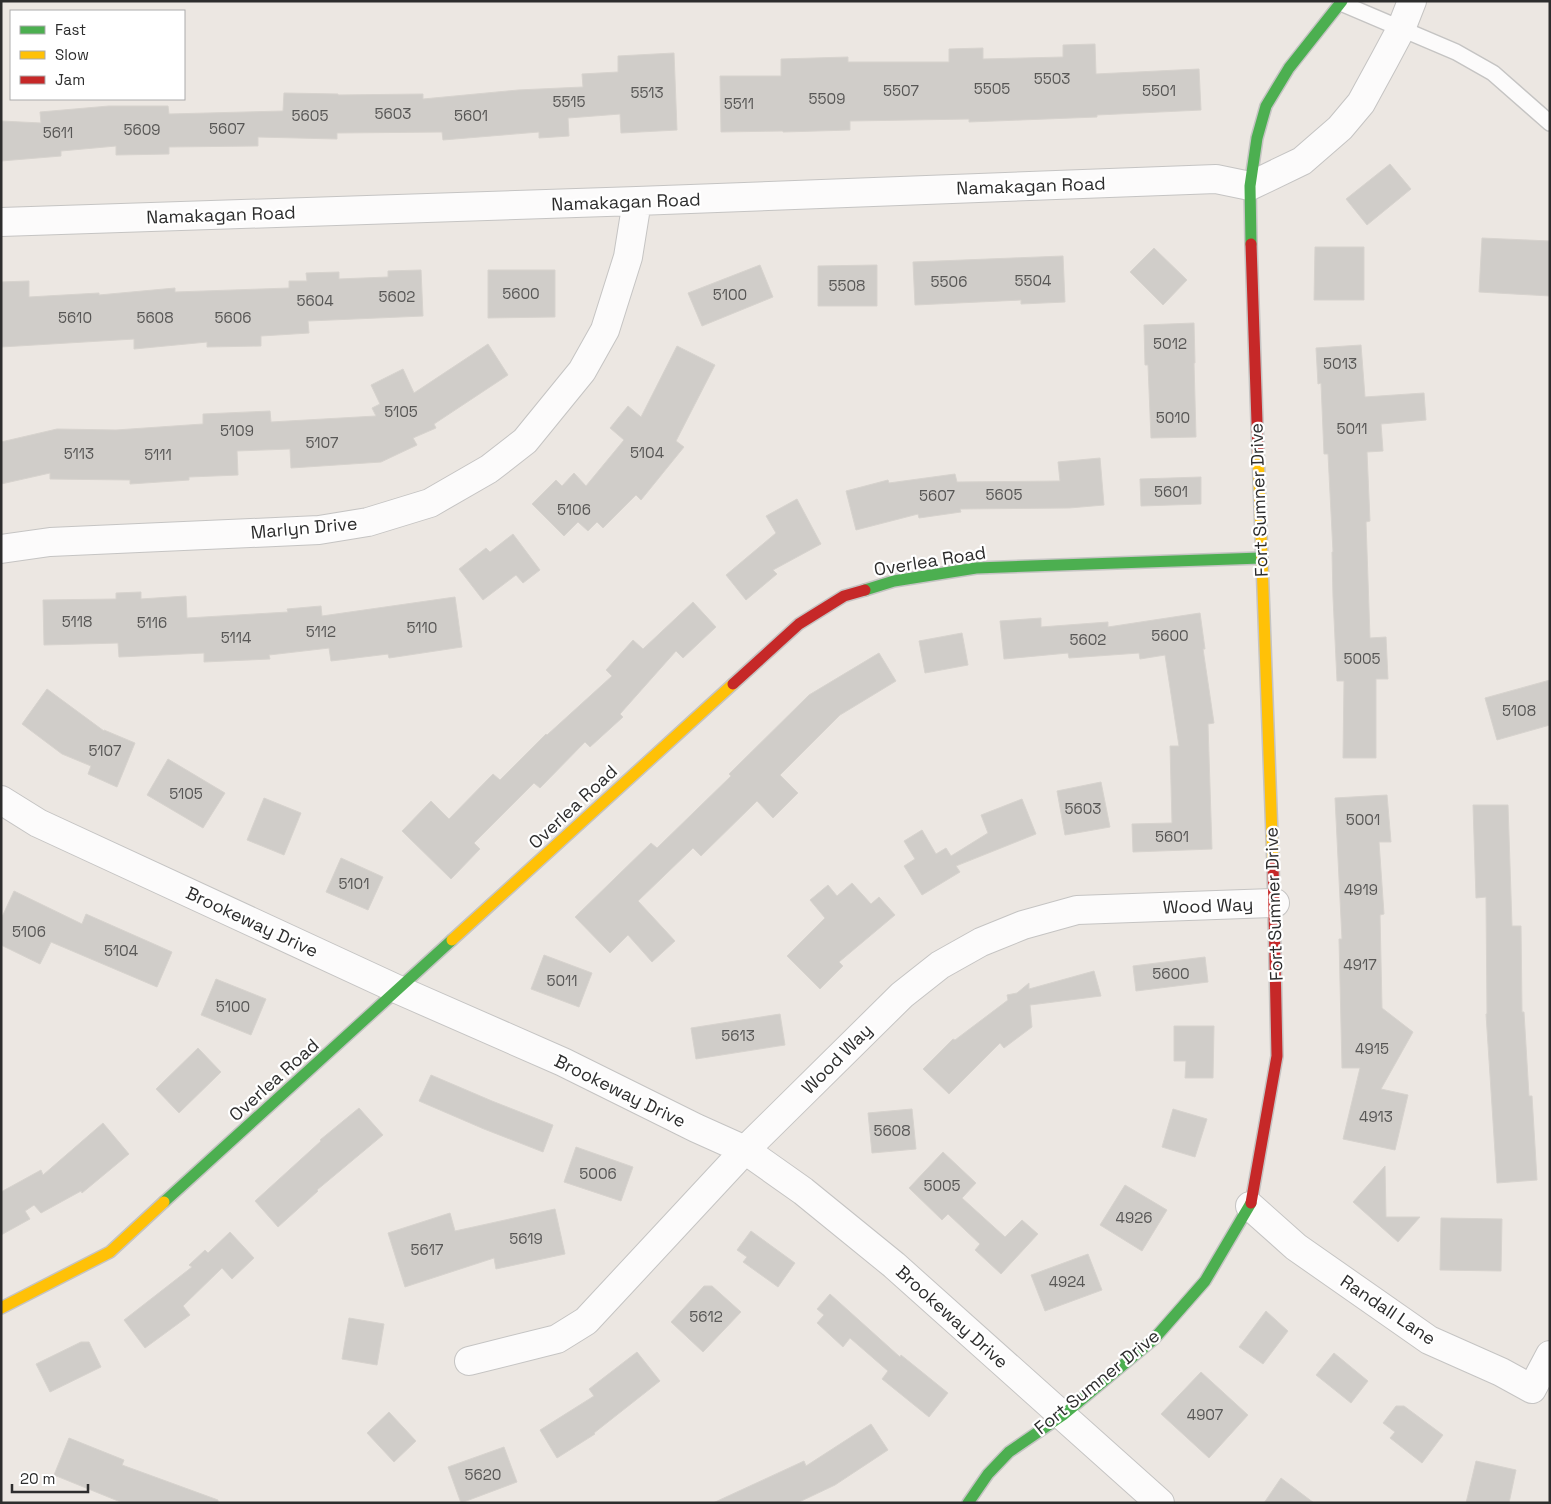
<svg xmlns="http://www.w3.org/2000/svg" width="1551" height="1504" viewBox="0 0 1551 1504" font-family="'Space Grotesk',sans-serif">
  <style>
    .building { fill: #d0cdc9; stroke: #d7d3ce }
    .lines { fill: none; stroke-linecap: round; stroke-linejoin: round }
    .lane-casing { stroke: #c5c4c3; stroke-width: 18 }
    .street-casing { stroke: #c5c4c3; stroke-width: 30 }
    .fast-casing { stroke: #c5c4c3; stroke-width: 14 }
    .slow-casing { stroke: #c5c4c3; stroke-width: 14 }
    .jam-casing { stroke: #c5c4c3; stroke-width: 14 }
    .lane { stroke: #fcfbfb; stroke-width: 15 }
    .street { stroke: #fcfbfb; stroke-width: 28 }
    .fast { stroke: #4caf50; stroke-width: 11 }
    .slow { stroke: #ffc107; stroke-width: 11 }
    .jam { stroke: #c62828; stroke-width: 11 }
    .labels { text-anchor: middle; stroke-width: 4.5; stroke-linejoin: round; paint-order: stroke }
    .number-label { font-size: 15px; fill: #585756 }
    .street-label { font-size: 18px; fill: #2d2d2d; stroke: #fff }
  </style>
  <rect width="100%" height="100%" fill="#ece7e2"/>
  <path class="building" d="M1095,44L1096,74L1199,69L1201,110L1097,115V117L969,122V119L850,121V130L783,132V131L721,132L720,76H781V59L848,57V62H949V49L983,48V59L1063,57V45Z
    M674,53L677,130L621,133L620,114L568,118L569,136L539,138V132L443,140L442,132L337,133V139L258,137V146L169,147V154L116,155V146L61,151V156L1,161V121L41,123L40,112L109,106H168L169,114L283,111L284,93L338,94V95L423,94V99L518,90L583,87L582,74L618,72V56Z
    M1390,164L1411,189L1367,225L1346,199Z
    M1482,238L1550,241V296L1479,292Z
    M1315,247H1364V300H1314Z
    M1154,248L1187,280L1163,305L1130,272Z
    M1063,256L1065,302L1021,304V300L915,305L913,262Z
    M760,265L773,297L702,326L688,293Z
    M877,265V306H818V266Z
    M421,270L423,316L308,321L309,333L261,336V346L207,347V342L134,349V339L1,347V282L29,281V297L99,293V295L175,288V292L289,288V281H307L306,273L339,272V279L388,277V271Z
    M488,270H555V317L488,318Z
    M1194,323L1195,363H1194L1196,437L1151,438L1148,365H1145L1144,325Z
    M488,344L508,375L434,424L436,428L413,438L417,445L381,462L291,468L290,449L237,451L238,475L189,477V480L130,484V480L50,479V473L1,484V442L57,429L116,430L203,424V414L270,411L271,422L376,416L372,408L380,404L371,385L403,369L414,393Z
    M1361,345L1365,397L1424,393L1426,420L1381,424L1383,451L1367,452L1370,521L1366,522L1370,638L1386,637L1388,679H1376V758H1343L1344,681H1337L1333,597L1332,552H1333L1328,454H1324L1321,383L1318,384L1316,348Z
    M677,346L715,365L676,441L684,447L641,500L636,495L603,528L597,522L588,531L578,522L564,536L532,504L556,480L562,486L574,473L586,486L624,440L610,428L628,406L641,417Z
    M1100,458L1104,505L1069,508L960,509L961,512L919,518L918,514L856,530L846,491L888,480L889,483L955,474L957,482L1060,481L1058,462Z
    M1201,477V504L1141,506L1140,479Z
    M797,499L821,544L773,570L777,574L746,600L726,575L776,533L766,516Z
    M513,534L540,570L523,583L516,575L483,600L459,569L486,548L490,552Z
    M141,592V599L186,596L187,618L288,612L287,609L321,606L322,616L455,597L462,647L389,658L388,654L331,661L329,648L269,655L270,659L204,662V653L119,657L118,643L44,645L43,600L116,599V593Z
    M693,602L716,627L683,658L676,651L620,714L623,717L590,747L585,742L540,788L534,783L474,843L480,849L451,879L402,831L431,801L449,819L493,774L500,780L546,734L547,735L612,676L606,670L633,640L643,649Z
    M1200,613L1205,649H1203L1214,723L1208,724L1212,849L1133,852L1132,824L1172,823L1170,746H1179L1165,655L1140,659L1139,653L1069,658L1068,653L1004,659L1000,621L1041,618V627L1108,622V627Z
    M962,633L968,665L925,673L919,641Z
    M879,653L896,681L840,715L780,775L798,793L773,818L757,801L701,856L693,848L638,901L675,941L652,962L628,935L610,953L575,917L651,843L657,848L731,776L729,774L809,695Z
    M1550,680V725L1497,740L1485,698Z
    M47,689L104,731V730L135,743L117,787L88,774L91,766L62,754L22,724Z
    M168,759L225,793L203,828L147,795Z
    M1101,782L1110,827L1065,835L1057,791Z
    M1387,795L1391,842H1379L1384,914L1380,915L1382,1008L1413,1032L1381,1089L1408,1095L1395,1150L1343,1139L1360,1068H1342L1339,939H1342L1335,798Z
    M264,798L301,813L284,855L247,840Z
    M1022,799L1036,834L956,866L960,872L922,895L904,866L915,859L904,841L922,830L936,854L946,848L951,856L988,833L981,815Z
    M1473,805H1508L1512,926H1521L1522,1012H1524L1529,1096H1532L1537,1180L1497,1183L1486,1014H1487L1486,897L1476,898Z
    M341,858L383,877L368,910L326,892Z
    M852,883L871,904L879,897L895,915L839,962L843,966L820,989L787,956L825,918L810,900L828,885L837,896Z
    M14,891L82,924L86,914L172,952L157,987L51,942L40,964L1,945V919Z
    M544,955L592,973L579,1007L531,989Z
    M1205,957L1208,982L1136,991L1133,966Z
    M1094,971L1101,996L1030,1005L1032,1027L1004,1048L1000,1043L949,1094L923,1069L953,1039L955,1040L1008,1000L1007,995L1017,993L1029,983V989Z
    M216,979L266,999L251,1035L201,1015Z
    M780,1014L785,1045L696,1059L691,1028Z
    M1174,1026H1214L1213,1078H1185L1186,1061H1174Z
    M198,1048L221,1072L179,1113L156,1089Z
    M431,1075L492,1101L553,1125L543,1152L484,1129L419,1101Z
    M359,1108L383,1135L317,1190L318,1191L278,1227L255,1201L321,1141L320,1140Z
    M912,1109L916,1149L872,1153L868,1113Z
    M1173,1109L1207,1119L1195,1157L1162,1147Z
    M103,1123L129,1154L82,1193L81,1191L41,1213L34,1205L25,1211L30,1219L1,1235V1192L41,1170L43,1175Z
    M576,1147L633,1167L621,1201L564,1182Z
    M943,1152L976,1183L962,1198L1005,1237L1022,1220L1038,1234L1001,1274L975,1250L980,1244L948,1214L942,1220L909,1188Z
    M1385,1166L1386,1217H1420L1398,1242L1353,1202Z
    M1125,1185L1167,1210L1142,1251L1100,1225Z
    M555,1209L565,1254L496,1269L494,1258L405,1287L388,1233L450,1213L455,1231Z
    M1441,1218L1502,1219L1501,1271L1440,1270Z
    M751,1231L795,1263L778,1287L743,1262L747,1257L737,1250Z
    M230,1232L254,1258L232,1279L222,1268L183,1306L190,1315L145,1348L124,1320L192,1267L189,1265L205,1250L208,1253Z
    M1088,1254L1102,1290L1045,1311L1031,1275Z
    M704,1286H712L741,1312L703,1352L671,1322Z
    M830,1294L900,1357L901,1355L948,1393L929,1417L882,1379L888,1371L850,1338L843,1347L817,1323L824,1315L817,1309Z
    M1266,1311L1288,1331L1263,1364L1239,1347Z
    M349,1318L384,1324L377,1365L342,1359Z
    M81,1342H89L101,1367L50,1392L36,1364Z
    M637,1352L660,1381L594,1433L595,1434L557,1458L540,1430L594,1396L589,1389Z
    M1334,1353L1368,1381L1351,1403L1316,1375Z
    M1201,1372L1248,1415L1209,1458L1161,1414Z
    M1396,1406H1404L1443,1435L1422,1463L1390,1438L1395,1432L1383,1423Z
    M389,1412L416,1441L394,1462L367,1433Z
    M871,1424L888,1450L835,1485L797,1503H713L804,1461L806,1466Z
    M69,1438L124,1460L122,1465L218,1500V1503H123L54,1475Z
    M504,1447L517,1482L461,1503L448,1467Z
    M1476,1461L1516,1470L1509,1503H1466Z
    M1281,1478L1314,1503H1264Z"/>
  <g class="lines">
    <g class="lane-casing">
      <path id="lane" d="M1341,3L1456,52L1493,73L1550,123"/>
    </g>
    <g class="street-casing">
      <path id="street" d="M1,222L637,201L1216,179L1250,186L1302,161L1340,128L1361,103L1385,59L1401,29L1412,1
        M1,549L50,542L319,530L368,522L430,503L489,469L525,441L582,371L605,330L628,257L637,201
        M1,800L38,823L399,990L563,1062L696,1128L745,1150L803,1191L894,1265L1160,1503
        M1250,1206L1296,1247L1429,1340L1501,1372L1532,1389L1550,1355
        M469,1361L557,1339L586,1321L745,1150L902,995L940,965L981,942L1023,925L1077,910L1275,903"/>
    </g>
    <g class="fast-casing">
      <path id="fast" d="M1251,244L1250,186L1257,138L1266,106L1289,68L1342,1
        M865,590L894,581L976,568L1261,558
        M164,1202L452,940
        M968,1503L988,1474L1009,1452L1063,1415L1154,1339L1205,1281L1251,1203"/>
    </g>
    <g class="slow-casing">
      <path id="slow" d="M1258,452L1273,864
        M452,940L733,684
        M1,1308L110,1252L164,1202"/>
    </g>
    <g class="jam-casing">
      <path id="jam" d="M1251,244L1258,452
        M733,684L799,624L844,596L865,590
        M1251,1203L1277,1056L1273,864"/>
    </g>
    <use href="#lane" class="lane"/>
    <use href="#street" class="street"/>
    <use href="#fast" class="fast"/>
    <use href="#slow" class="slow"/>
    <use href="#jam" class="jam"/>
  </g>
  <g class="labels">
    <g class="number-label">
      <text x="1052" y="84">5503</text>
      <text x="992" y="94">5505</text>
      <text x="901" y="96">5507</text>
      <text x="1159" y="96">5501</text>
      <text x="647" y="98">5513</text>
      <text x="827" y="104">5509</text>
      <text x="569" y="107">5515</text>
      <text x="739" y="109">5511</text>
      <text x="393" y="119">5603</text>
      <text x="310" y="121">5605</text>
      <text x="471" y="121">5601</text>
      <text x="227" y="134">5607</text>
      <text x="142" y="135">5609</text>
      <text x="58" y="138">5611</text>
      <text x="1033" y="286">5504</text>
      <text x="949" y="287">5506</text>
      <text x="847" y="291">5508</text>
      <text x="521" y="299">5600</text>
      <text x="730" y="300">5100</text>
      <text x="397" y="302">5602</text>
      <text x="315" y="306">5604</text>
      <text x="75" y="323">5610</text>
      <text x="155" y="323">5608</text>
      <text x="233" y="323">5606</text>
      <text x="1170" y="349">5012</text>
      <text x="1340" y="369">5013</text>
      <text x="401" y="417">5105</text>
      <text x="1173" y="423">5010</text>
      <text x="1352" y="434">5011</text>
      <text x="237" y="436">5109</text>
      <text x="322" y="448">5107</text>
      <text x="647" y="458">5104</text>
      <text x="79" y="459">5113</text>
      <text x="158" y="460">5111</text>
      <text x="1171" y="497">5601</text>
      <text x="1004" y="500">5605</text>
      <text x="937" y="501">5607</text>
      <text x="574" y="515">5106</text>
      <text x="77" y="627">5118</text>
      <text x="152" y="628">5116</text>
      <text x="422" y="633">5110</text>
      <text x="321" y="637">5112</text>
      <text x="1170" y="641">5600</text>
      <text x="236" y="643">5114</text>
      <text x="1088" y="645">5602</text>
      <text x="1362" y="664">5005</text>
      <text x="1519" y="716">5108</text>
      <text x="105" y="756">5107</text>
      <text x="186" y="799">5105</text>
      <text x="1083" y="814">5603</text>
      <text x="1363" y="825">5001</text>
      <text x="1172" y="842">5601</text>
      <text x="354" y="889">5101</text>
      <text x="1361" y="895">4919</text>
      <text x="29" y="937">5106</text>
      <text x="121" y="956">5104</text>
      <text x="1360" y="970">4917</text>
      <text x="1171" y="979">5600</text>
      <text x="562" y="986">5011</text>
      <text x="233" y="1012">5100</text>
      <text x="738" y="1041">5613</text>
      <text x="1372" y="1054">4915</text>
      <text x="1376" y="1122">4913</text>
      <text x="892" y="1136">5608</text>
      <text x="598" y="1179">5006</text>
      <text x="942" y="1191">5005</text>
      <text x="1134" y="1223">4926</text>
      <text x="526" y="1244">5619</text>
      <text x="427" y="1255">5617</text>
      <text x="1067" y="1287">4924</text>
      <text x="706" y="1322">5612</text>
      <text x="1205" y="1420">4907</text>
      <text x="483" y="1480">5620</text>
    </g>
    <g class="street-label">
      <text transform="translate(1031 186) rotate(-2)" y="6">Namakagan Road</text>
      <text transform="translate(626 202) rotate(-2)" y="6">Namakagan Road</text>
      <text transform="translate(221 215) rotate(-2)" y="6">Namakagan Road</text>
      <text transform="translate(1259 500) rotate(-92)" y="6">Fort Sumner Drive</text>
      <text transform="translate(304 528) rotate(-5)" y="6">Marlyn Drive</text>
      <text transform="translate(930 561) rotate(-9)" y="6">Overlea Road</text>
      <text transform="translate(573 807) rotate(-43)" y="6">Overlea Road</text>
      <text transform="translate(1274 904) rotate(-92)" y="6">Fort Sumner Drive</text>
      <text transform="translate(1208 906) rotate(-2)" y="6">Wood Way</text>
      <text transform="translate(252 922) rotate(25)" y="6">Brookeway Drive</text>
      <text transform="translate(837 1059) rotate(-45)" y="6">Wood Way</text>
      <text transform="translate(274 1080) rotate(-42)" y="6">Overlea Road</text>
      <text transform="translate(620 1091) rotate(26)" y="6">Brookeway Drive</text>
      <text transform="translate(1388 1310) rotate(34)" y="6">Randall Lane</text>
      <text transform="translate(952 1317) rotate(42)" y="6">Brookeway Drive</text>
      <text transform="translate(1097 1382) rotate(-39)" y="6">Fort Sumner Drive</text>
    </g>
  </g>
  <rect width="1551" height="1504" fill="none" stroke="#2d2d2d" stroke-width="5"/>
  <rect x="10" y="10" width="175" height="90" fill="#ffffff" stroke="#ababab"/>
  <rect x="20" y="26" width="25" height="8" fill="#4caf50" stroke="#ababab"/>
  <text x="55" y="35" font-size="15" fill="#2d2d2d">Fast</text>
  <rect x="20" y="51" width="25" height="8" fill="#ffc107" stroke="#ababab"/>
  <text x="55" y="60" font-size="15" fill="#2d2d2d">Slow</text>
  <rect x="20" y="76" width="25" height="8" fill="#c62828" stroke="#ababab"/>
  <text x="55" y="85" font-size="15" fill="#2d2d2d">Jam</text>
  <path d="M12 1484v8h76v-8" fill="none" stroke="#2d2d2d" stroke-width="2.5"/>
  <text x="20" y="1484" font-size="15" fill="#2d2d2d" stroke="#ffffff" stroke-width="4" paint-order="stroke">20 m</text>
</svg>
